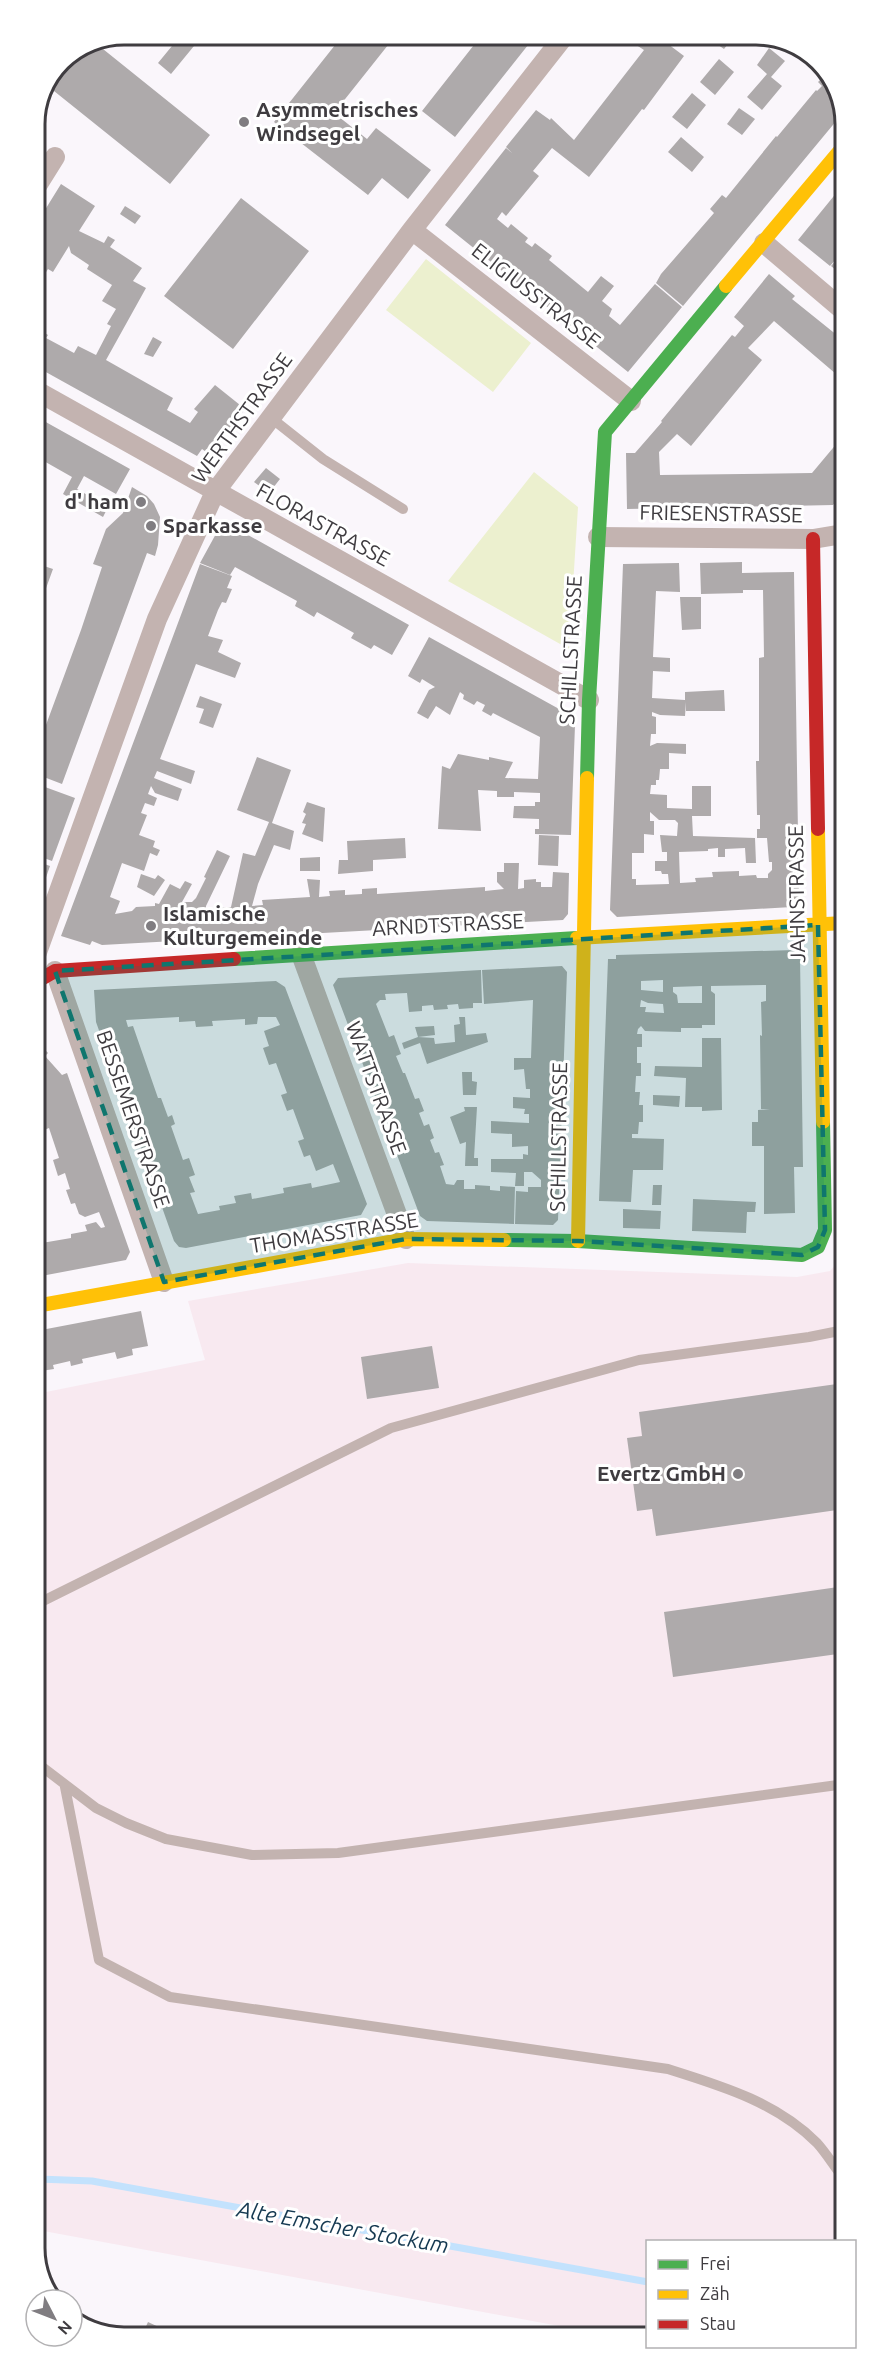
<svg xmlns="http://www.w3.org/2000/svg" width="880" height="2372" viewBox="0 0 880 2372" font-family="Ubuntu,sans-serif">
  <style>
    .industrial { fill: #f8e9f0 }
    .green { fill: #ecf0cf }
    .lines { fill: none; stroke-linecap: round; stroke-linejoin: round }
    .stream { stroke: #c3e2fd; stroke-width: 7 }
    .building { fill: #aeaaab; fill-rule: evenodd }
    .lane { stroke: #c3b3b0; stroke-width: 10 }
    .street { stroke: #c3b3b0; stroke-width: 20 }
    .fast { stroke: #4caf50; stroke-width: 14 }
    .slow { stroke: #ffc107; stroke-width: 14 }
    .jam { stroke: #c62828; stroke-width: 14 }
    .marked { fill: #0f766e; fill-opacity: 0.2; stroke: #0f766e; stroke-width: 4.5; stroke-dasharray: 12 8; stroke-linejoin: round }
    .poi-dot { fill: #807d81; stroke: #fff; stroke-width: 2 }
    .labels { text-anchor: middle; stroke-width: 6; stroke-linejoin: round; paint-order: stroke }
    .poi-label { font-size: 21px; font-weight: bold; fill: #3f3c40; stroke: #fff; text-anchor: start }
    .street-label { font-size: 21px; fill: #3f3c40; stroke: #fff }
    .water-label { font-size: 22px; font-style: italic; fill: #153951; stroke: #fff }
    .rim { fill: none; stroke: #3f3c40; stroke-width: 3 }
  </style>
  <rect width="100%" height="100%" fill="#faf6fb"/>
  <path class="industrial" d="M844,1255L845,2241L648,2242L647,2335H608L38,2230L36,1394L205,1360L188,1301L408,1263L797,1277L830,1271Z"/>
  <path class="green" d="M426,259L531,343L493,392L386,310Z
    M534,472L578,507L569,649L448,581Z"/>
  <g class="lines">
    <path class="stream" d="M38,2179L92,2181L648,2282"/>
  </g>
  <path class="building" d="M181,35H203L171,74L158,63Z
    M343,35H396L334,113L367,139L376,128L431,170L408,199L382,178L368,195L274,122Z
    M493,35H536L455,137L422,111L481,36L487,41Z
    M621,35H656L684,56L644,110L642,109L589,177L552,148L533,171L539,176L506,216L502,212L497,219L508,228L511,224L528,238L525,242L532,247L535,243L552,256L549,260L588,292L601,276L614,286L602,301L612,309L609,316L620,325L655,284L682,307L628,372L445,225L506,148L512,153L506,147L536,110L550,120L551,118L574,140L644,50Z
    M711,35H735L724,49L708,38Z
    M98,45L210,135L170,184L49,87L61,60Z
    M769,48L785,61L771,77L782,86L762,110L747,97L767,74L757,65Z
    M719,59L734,72L715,95L700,82Z
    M825,75L842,101V114L683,306L656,283L661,274L714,213L710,209L722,195L726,198L776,136L777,137L816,90L817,91L822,86L818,82Z
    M692,93L706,105L687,129L672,117Z
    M739,108L755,119L742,135L727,124Z
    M681,137L704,157L692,172L668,152Z
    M61,184L95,206L79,231L104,243L108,236L115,240L110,247L142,268L133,281L146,288L106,360L173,398L167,410L190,423L198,412L194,409L215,385L245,409L209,454L202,449L197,456L35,366V327L48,335L46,338L74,353L78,346L96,355L111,326L107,324L116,309L102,301L112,285L87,269L89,265L71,253L69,246L53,272L48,269L38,285L43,288L35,301V226Z
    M842,186L843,251L830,266L798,240Z
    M241,198L309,251L233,349L164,296Z
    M125,206L141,216L135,224L120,214Z
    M843,253V276L831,266Z
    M769,274L795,296L792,299L843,340V380L774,321L748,348L762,360L691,446L677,434L659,452L660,475L812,473L843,436V493L833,505L627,509L626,453H635L662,422L661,421L732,335L735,337L744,326L734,317Z
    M153,337L162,342L153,357L144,354Z
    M35,416L130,469L116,494L84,476L77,489L108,507L103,517L63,494L72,477L35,456Z
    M266,468L280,479L269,493L254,482Z
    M132,487L147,496L154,504L160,517L158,545L155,556L147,553L62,784L36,774V752L81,630L102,567L93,564L106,529L123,513Z
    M223,521L409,625L392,655L374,645L371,649L351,638L354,633L317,612L314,617L304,611L295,606L297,601L235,567L230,575L200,563Z
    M742,562V573L794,572L799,900L792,907L617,917L610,910L623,564L679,563L680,592L656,591L653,657L670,658V672L653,671L652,698L685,700V692L724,690L725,711H686V702L685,716L660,715L652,712V716L656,717V734H651L650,746L657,743L686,744V754L669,753V769H660L659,780H656V785H651L650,794L667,795V808L692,809V786H711V816H692L693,836L755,838L756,863H746L745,848L725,849V857H718V848L708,849V851L679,852L680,883L696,882L695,878L713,877L712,872L739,871V876L756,875L757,878H768V874L772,870V862H769L767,838H757V829H760V815H757L756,761H759V658L764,657L763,590H743V593L701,594L700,563ZM650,812L659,820H675L678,823L677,836L660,835L662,852H667V861H655V871H661L662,874H668L669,884L636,885V879H632V853H644V834L654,835V821H650Z
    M35,563L53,569L41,602L35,600Z
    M200,564L232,576L227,588L232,589L226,603L222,602L218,610L208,636L223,640L218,652L241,663L235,678L196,664L160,759L195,771L191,784L157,771L154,778L182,789L178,801L155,793L151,786L148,794L157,798L154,806L145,803L141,813L147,815L139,835L155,841L153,847L160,850L157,856L150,853L144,871L122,863L110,897L120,901L115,914L132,911L136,907L155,906V903L159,904L170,884L180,889L185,881L192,884L182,902H192L196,898L206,878L204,877L217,850L230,856L206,906V909L231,907L243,853L255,856L269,822L237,810L257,757L291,770L272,823L294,831L290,850L274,845L258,884L252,906L263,905L262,900L310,897L307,879L320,880L319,897L330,896L329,891L345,890V895L362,894V889L377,888V894L485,887V891L504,889L497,882V872H504V863H519L518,889L524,888V880L536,879V882H541V887H552L553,872L569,873L568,914L563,920L488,924V916L487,924L102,945L92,941L90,945L61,936Z
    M680,597H701V629L682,630Z
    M429,637L570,715L575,725L571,835L535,834V829H539V819L513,818L514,806H535V802H540V793L514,792V797H497V791L478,790L481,831L438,829L442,766L450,769L458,754L489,760V757L513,762L505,778L538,779L540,737L493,713L491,716L482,711L485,705L477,701L474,705L463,699L464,695L460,692L450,715L436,706L428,719L417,713L429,690L435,687L422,679L420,683L408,676Z
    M200,696L222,704L213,728L199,723L204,709L196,707Z
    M45,787L75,798L52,861L36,855V792L42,795Z
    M307,802L325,808L323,842L302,834L306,824L302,823L306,814L303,812Z
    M539,835L559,836L558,866L538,865Z
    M405,838L406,858L373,860V871L338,874L339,860H348L347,841Z
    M320,857V871H300V858Z
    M36,861L50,866L36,906Z
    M141,874L155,879L158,875L165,880L154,896L137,887Z
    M794,950L800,956L803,1167H794L795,1213L764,1214V1146H752V1122H758V1110L770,1109H761L760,1035L762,1036L761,1002L766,1001V985L711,986V991L715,994V1025H702V1028H681V1032L645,1031L641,1026L638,1029L637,1034H642V1047H637V1063H641V1076H636L635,1092H640L639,1105H643V1122H639L638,1134H632V1138L664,1139L663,1170H633L631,1202L599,1201L608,959H616V955ZM663,980V992L641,990V981ZM702,986V1003H678L677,995L673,992V987ZM641,1000L648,1003L663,1004L664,1013L645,1012L646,1007H640Z
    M562,966L567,972L558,1220L553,1225L515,1224L516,1191L528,1192V1187H541V1180L532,1172H524V1186H515L516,1173L491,1172V1159H523V1154L528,1155V1146L512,1147V1134L491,1133V1121L529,1123V1114H524L525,1109L513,1108V1097L530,1098V1089H526L524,1069L514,1070V1058H531L533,1000L484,1004L482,970Z
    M481,970L482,1003H473V1008L459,1009L458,1004L447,1005L448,1009L434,1010L433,1005L422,1006V1011L409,1012L407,993L385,994L386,1000H380L376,1004L389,1037L394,1035L401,1054L396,1056L403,1073H405L415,1099L419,1098L424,1111L419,1113L424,1126L429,1124L434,1138L430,1140L435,1153L439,1152L444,1165L440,1166L446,1184L454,1185L457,1180H464V1189H475V1185L490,1186V1190L500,1191V1186L515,1187L514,1224L427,1221L420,1216L333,985L338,978Z
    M276,981L285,987L367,1204L361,1215L186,1248L179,1247L174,1241L96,1022L94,990ZM179,1017V1022L195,1021L196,1027L213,1026L212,1021L245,1019V1025L257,1024L258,1017H276L280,1025L264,1031L269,1046L263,1048L269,1065L276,1063L287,1093L281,1095L287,1111L293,1109L304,1139L298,1141L304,1157L310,1155L316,1171L333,1164L340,1182L312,1188L311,1183L283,1188L284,1193L252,1199L251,1193L234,1196L236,1203L219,1206L220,1210L198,1214L190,1193L195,1192L189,1177L195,1175L189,1158L183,1160L171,1126L175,1124L172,1115L168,1117L161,1098H158L133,1026L128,1027L126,1020Z
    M459,1017H465L466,1035L486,1033L488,1042L427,1064L420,1043L404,1049L402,1043L418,1037L415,1027L434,1026L435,1035L418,1037L434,1038L435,1044L455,1042L454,1025L460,1024Z
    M702,1038H721L722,1110L702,1111V1107H685L686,1078L654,1076L655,1066L702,1067Z
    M36,1040L48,1053L45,1056L62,1075L67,1073L130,1252L126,1260L36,1277V1244L71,1238V1234L87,1231L85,1225L96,1222L101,1228L105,1227L99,1212L85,1217L79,1214L75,1203L71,1204L66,1190L70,1189L65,1173L58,1176L53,1160L59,1158L49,1128L44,1130L36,1107V1100H38L36,1093Z
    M462,1072H472V1081L477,1082L476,1095H463Z
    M653,1095L680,1096L679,1107L653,1105Z
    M464,1107H477L474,1158H478V1166H465L466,1142L460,1144L450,1117L465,1111Z
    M653,1185H662L661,1205H652Z
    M693,1199L756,1202L755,1212H747L746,1233L692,1231Z
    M623,1209L661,1211L660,1229L623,1228Z
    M141,1311L148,1346L132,1349L133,1355L117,1359L115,1352L82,1359L83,1363L71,1366L70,1361L53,1365L54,1369L41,1371L40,1367L36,1368V1331Z
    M432,1346L439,1388L367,1399L361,1357Z
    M844,1383V1509L656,1536L652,1509L637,1511L627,1438L642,1436L639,1412Z
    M845,1586V1653L673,1677L664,1612Z
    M148,2322L180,2337H141Z"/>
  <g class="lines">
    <path class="lane" d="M270,417L323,459L403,509
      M37,1604L391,1428L639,1360L809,1337L844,1330
      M37,1763L96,1808L126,1823L166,1839L252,1855L338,1853L845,1784
      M65,1787L99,1960L170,1997L668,2069C722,2086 776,2102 817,2143C827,2154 835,2168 845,2180"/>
    <path class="street" d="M35,189L55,157
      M412,230L631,401
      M764,243L843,310
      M35,390L589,700
      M598,537L813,539L843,534
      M301,954L406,1239
      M36,955L157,619L215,492L412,230L565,35
      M55,971L164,1282"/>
    <path class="fast" d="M587,778L589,700L605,432L726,286
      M234,959L577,938
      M504,1240L578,1241L802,1255L818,1247L825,1230L823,1122"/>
    <path class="slow" d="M726,286L842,148
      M818,829L823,1122
      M577,938L844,923
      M578,1241L587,778
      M36,1306L406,1239L504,1240"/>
    <path class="jam" d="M813,539L818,829
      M36,982L55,971L234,959"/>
  </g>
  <path class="marked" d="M818,925L825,1230L818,1247L802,1255L578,1241L406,1239L164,1282L55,971Z"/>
  <g class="poi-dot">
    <circle cx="244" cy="122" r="6"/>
    <circle cx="141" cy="502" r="6"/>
    <circle cx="151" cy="526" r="6"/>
    <circle cx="151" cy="926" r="6"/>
    <circle cx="738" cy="1474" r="6"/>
  </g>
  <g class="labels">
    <g class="poi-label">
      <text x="256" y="117">Asymmetrisches<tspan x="256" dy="24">Windsegel</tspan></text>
      <text x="129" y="509" text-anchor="end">d' ham</text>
      <text x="163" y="533">Sparkasse</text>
      <text x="163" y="921">Islamische<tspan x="163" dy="24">Kulturgemeinde</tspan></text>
      <text x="726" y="1481" text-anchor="end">Evertz GmbH</text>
    </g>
    <g class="street-label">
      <text transform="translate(536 296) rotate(38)" y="7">ELIGIUSSTRASSE</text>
      <text transform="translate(242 418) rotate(-54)" y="7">WERTHSTRASSE</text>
      <text transform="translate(721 514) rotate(1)" y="7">FRIESENSTRASSE</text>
      <text transform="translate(323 525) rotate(29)" y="7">FLORASTRASSE</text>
      <text transform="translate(571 650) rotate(-87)" y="7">SCHILLSTRASSE</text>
      <text transform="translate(797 894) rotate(-91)" y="7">JAHNSTRASSE</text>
      <text transform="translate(448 925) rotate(-3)" y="7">ARNDTSTRASSE</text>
      <text transform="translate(376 1088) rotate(70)" y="7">WATTSTRASSE</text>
      <text transform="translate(133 1119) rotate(71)" y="7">BESSEMERSTRASSE</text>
      <text transform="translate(559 1137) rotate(-89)" y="7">SCHILLSTRASSE</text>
      <text transform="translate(334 1233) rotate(-9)" y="7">THOMASSTRASSE</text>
    </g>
    <g class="water-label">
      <text transform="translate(343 2227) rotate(10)" y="8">Alte Emscher Stockum</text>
    </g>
  </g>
  <path d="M0 0H880V2372H0ZM124 45H756A79 79 0 0 1 835 124V2248A79 79 0 0 1 756 2327H124A79 79 0 0 1 45 2248V124A79 79 0 0 1 124 45Z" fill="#fff" fill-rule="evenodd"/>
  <path class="rim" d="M124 45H756A79 79 0 0 1 835 124V2248A79 79 0 0 1 756 2327H124A79 79 0 0 1 45 2248V124A79 79 0 0 1 124 45Z"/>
  <rect x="646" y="2240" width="210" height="108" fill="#ffffff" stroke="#b2b1b3" stroke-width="1.5"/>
  <rect x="658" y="2260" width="30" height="9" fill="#4caf50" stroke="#b2b1b3" stroke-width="1.5"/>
  <text x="700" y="2270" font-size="18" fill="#3f3c40">Frei</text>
  <rect x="658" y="2290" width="30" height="9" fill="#ffc107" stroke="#b2b1b3" stroke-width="1.5"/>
  <text x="700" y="2300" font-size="18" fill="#3f3c40">Zäh</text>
  <rect x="658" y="2320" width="30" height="9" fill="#c62828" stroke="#b2b1b3" stroke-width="1.5"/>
  <text x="700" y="2330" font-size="18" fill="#3f3c40">Stau</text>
  <g transform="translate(54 2318) rotate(132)"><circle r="28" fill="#ffffff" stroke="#b2b1b3" stroke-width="1.5"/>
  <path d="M0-4.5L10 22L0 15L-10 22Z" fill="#807d81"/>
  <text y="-9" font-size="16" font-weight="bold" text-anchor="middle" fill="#3f3c40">N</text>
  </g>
</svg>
